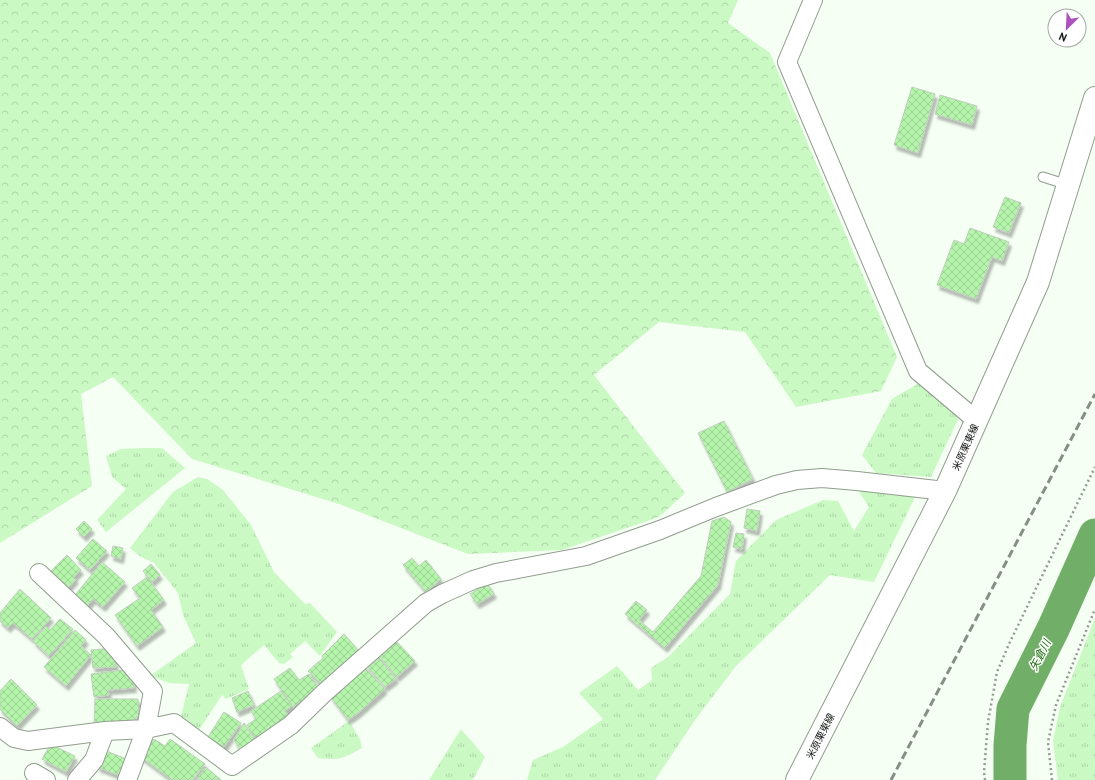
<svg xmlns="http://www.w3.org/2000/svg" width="1095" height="780" viewBox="0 0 1095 780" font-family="'PT Sans','Noto Sans JP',sans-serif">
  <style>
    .grass { fill: url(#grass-tufts) }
    .forest { fill: url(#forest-crowns) }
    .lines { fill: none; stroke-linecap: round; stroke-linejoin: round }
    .river { stroke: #71ae68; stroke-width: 33 }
    .building { fill: url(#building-cross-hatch); stroke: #c1cdbf; filter: url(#shadow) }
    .service-casing { stroke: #919d8f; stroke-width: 11 }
    .minor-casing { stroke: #919d8f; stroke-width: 20 }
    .secondary-casing { stroke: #919d8f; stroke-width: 24 }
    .path { stroke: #939b92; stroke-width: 2.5; stroke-dasharray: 2 3; stroke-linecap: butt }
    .service { stroke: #fff; stroke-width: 9 }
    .minor { stroke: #fff; stroke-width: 18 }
    .secondary { stroke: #fff; stroke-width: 22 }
    .rail { stroke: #878e86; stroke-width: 3; stroke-dasharray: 8 4; stroke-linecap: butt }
    .labels { text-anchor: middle; stroke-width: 3; stroke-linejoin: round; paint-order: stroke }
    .street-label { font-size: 10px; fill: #141914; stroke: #fff }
    .water-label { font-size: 11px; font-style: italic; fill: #166a07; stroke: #fff }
  </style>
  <defs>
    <pattern id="grass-tufts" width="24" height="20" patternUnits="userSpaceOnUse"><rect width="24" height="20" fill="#cbf9c4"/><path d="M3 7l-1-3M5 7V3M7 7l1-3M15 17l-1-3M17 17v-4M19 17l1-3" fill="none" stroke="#add5a8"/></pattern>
    <pattern id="forest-crowns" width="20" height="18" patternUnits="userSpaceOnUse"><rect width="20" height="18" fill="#cbf9c4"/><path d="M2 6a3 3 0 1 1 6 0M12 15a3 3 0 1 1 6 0" fill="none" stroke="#add5a8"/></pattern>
    <pattern id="building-cross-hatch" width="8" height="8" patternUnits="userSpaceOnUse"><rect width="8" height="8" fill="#b5f4ab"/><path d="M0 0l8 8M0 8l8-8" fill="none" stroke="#9bd192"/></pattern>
    <filter id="shadow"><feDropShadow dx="2.5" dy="4.5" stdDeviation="1" flood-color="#0004"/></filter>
  </defs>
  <rect width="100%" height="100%" fill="#f5fff3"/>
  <path class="grass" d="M921,382L961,413L931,477L876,473L862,455L892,399Z
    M143,448H162L185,468L106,532L97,520L126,489L112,477L106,456L121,449Z
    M198,477L207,479L223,490L251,525L274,572L305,604L310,603L337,632L320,656L305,641L290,654L293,657L284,664L279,663L264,645L241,665L249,689L226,699L222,695L197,733L180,720L189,684L169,683L150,676L196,643L183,615L178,593L154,563L141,557L130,548L173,492Z
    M856,487L917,493L874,582L830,575L736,666L695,720L655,780H527L533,760L563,747L603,719L579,693L617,666L638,690L652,680L651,668L668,657L730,594L736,561L776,520L823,500L838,501L854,531L869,507Z
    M1095,618V780H1058L1053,741L1060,707Z
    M349,721L360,739L362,748C344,758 339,761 318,758L311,748Z
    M461,729L485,757L473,780H429Z"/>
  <path class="forest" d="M0,0H738L728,23L770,53L897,357L881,391L796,407L745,332L659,322L594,375L685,493L659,517L562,550L468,554L339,504L192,459L113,377L81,394L92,486L0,543Z"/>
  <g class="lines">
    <path class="river" d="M1010,780V745L1013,709L1054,627L1095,535"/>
  </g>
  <path class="building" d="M912,87L935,94L918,153L894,145Z
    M940,95L977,106L972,125L935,114Z
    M1005,197L1021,203L1009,233L993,227Z
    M970,228L1009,242L1002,261L992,257L976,299L937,285L954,240L964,244Z
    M724,421L753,479L727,492L698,433Z
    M747,509L760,511L757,531L744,528Z
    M724,517L731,522L718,585L665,648L625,614L636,601L647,610L639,620L653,632L701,576L712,521Z
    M84,521L92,529L84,537L76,529Z
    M736,533L744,534L742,549L733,547Z
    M93,539L107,551L90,570L76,558Z
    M113,546L123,548L121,559L111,556Z
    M67,555L81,570L74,577L76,579L68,588L51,571Z
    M412,558L419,566L426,560L441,579L426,592L403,565Z
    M102,562L125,582L103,607L93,599L84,610L71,600Z
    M151,564L160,575L152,582L143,571Z
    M147,577L164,600L151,610L163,627L137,646L115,615L140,598L132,588Z
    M487,583L494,594L477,604L470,594Z
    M20,589L51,618L32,639L13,623L8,628L0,621V613Z
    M60,619L73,629L49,656L33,641L46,626L50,630Z
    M75,630L86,640L81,646L91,655L66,686L44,667Z
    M344,634L360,652L323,686L308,671L323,658L322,656Z
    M396,641L415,661L397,677L379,656Z
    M113,648L116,667L93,668L91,650Z
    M377,655L396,679L385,687L365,664Z
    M363,666L384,688V690L358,713L348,720L330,696Z
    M290,668L299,680L309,674L319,688L293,707L274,679Z
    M132,669L134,688L108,690L109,695L94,697L91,674Z
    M11,679L37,705L17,726L0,709V691Z
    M248,691L254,705L237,712L232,698Z
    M281,691L292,706L285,711L290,718L257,740L247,725L256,719L251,711Z
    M95,699H138L139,717H136V725H94Z
    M224,712L241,723L224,747L208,737Z
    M244,723L255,739L240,749L234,740Z
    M154,739L165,746L170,739L205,764L193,780H172L141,757Z
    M54,746L75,756L66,772L42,759L49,747Z
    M104,750L129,760L123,777L97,767Z
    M206,767L221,780H196Z"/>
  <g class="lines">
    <g class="service-casing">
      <path id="service" d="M1043,177L1068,185"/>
    </g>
    <g class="minor-casing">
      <path id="minor" d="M813,0L787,62L918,371L976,420
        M39,573L106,636L153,691L146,729L127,780
        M0,727L14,738L28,741L105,731L146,729L174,723L232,766
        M232,766L291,725L324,693L426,603L442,594L473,580L496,573L586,556L660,530L716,507L776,485L797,480L822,478L857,481L945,491
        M34,773L46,780
        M77,780L94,760L105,731"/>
    </g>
    <g class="secondary-casing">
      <path id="secondary" d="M797,780L945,491L1038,282L1095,98"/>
    </g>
    <path class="path" d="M985,780L984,772L988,722L997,672L1009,644L1095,467
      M1052,780L1048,742L1056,705L1095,609"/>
    <use href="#service" class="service"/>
    <use href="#minor" class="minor"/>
    <use href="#secondary" class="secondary"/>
    <path class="rail" d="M891,780L1095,394"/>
  </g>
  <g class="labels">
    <g class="street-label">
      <text transform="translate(965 447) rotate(-66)" y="4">米原栗東線</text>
      <text transform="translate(820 736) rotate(-63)" y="4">米原栗東線</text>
    </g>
    <g class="water-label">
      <text transform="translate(1040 655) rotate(-63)" y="4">矢倉川</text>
    </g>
  </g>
  <g transform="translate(1067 28) rotate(204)"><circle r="19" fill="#ffffff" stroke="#a1a3a1"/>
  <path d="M0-3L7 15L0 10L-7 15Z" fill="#ad52bd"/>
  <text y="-6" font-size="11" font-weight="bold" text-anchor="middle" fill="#141914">N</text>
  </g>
</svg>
